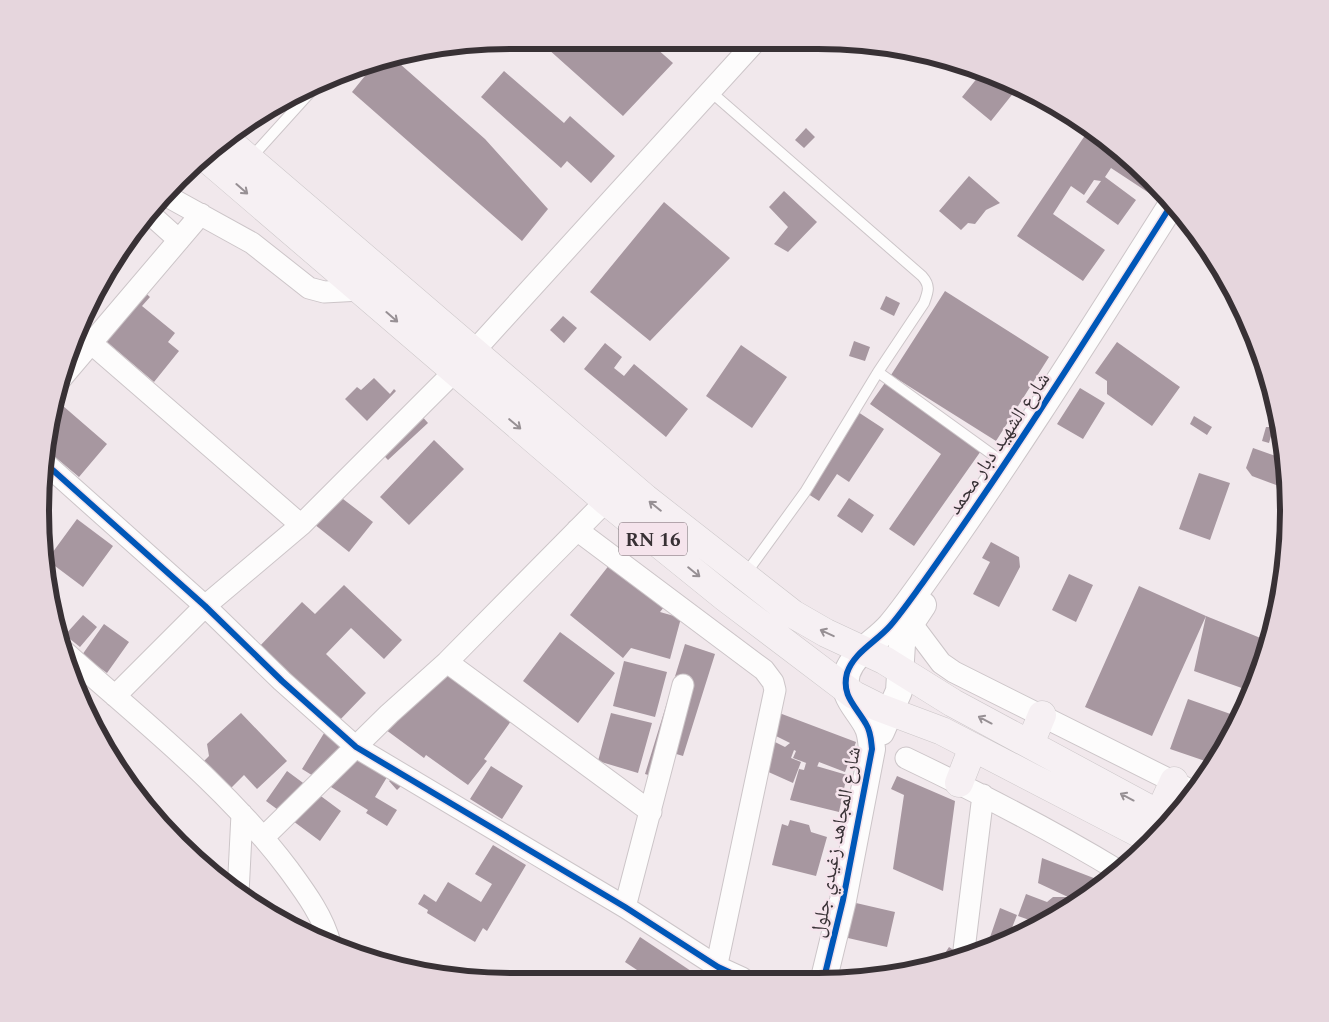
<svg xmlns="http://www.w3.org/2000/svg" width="1329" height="1022" viewBox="0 0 1329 1022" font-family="Spectral,'Noto Naskh Arabic',serif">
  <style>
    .building { fill: #a797a0 }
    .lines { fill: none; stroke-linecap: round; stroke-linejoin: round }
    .service-casing { stroke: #ccc5c8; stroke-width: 12 }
    .minor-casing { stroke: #ccc5c8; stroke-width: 23 }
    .tertiary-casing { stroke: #ccc5c8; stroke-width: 28 }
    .primary-casing { stroke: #cbc6c8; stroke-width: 29 }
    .service { stroke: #fdfcfc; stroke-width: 10 }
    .minor { stroke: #fdfcfc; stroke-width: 21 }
    .tertiary { stroke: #fdfcfc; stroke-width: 26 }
    .primary { stroke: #f6f0f3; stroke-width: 28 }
    .cycleway-casing { stroke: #f5e4ec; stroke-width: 9 }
    .cycleway { stroke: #0057b8; stroke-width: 6 }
    .oneway { stroke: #979094 }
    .labels { text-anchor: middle; stroke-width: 5; stroke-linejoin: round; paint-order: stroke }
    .shield { fill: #f5e4ec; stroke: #71676c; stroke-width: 1 }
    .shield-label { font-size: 19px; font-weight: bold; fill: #383135 }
    .street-label { font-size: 20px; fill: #383135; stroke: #f5e4ec }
    .rim { fill: none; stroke: #383135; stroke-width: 6 }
  </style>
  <rect width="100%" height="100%" fill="#f1e8ec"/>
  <path class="building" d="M538,40H647L673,63L623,116Z
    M391,56L485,139L548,209L522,241L352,92L377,61Z
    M504,71L564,123L570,116L615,156L591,183L567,161L561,168L481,97Z
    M982,72L1019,86L991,121L962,97Z
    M806,128L815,137L804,148L795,140Z
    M1090,128L1104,137L1155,191L1152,195L1111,168L1105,177L1136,200L1118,225L1086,202L1101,181L1094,180L1084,195L1071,186L1053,214L1105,250L1083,281L1017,236Z
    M969,176L1000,203L986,210L975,224L968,223L961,230L939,211Z
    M784,191L817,222L788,252L774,244L788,227L769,207Z
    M664,202L730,258L650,341L590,292Z
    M138,230L141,233L119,259L117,257Z
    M1209,249L1210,250L1215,259L1206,253Z
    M140,288L150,297L142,306L175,333L168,342L179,351L154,382L100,336Z
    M945,291L1049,357L996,441L891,375Z
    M886,296L900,303L894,316L880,309Z
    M563,316L577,328L564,343L550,330Z
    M854,341L870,347L865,361L849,356Z
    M1117,342L1180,387L1152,426L1107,394V381L1095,373Z
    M605,343L622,357L614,368L624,376L634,364L688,409L666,437L584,369Z
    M741,345L787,377L752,428L706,396Z
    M374,378L390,394L394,389L396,391L367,421L345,399L357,387L361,390Z
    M887,380L983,448L914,546L889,529L941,454L870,404Z
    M1080,388L1105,403L1083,439L1057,424Z
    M55,399L107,444L79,477L48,451Z
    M412,405L428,423L388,460L373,444Z
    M858,412L884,429L849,482L837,474L819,501L805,492Z
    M1194,416L1212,427L1207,435L1190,424Z
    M1276,416L1280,419L1282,440L1271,436L1269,443L1262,441L1266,427H1277L1274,423Z
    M434,440L464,469L409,525L380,497Z
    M1253,448L1284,459L1287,489L1252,476L1246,468Z
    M1199,473L1230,483L1210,540L1179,529Z
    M330,489L373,522L349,552L309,520Z
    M849,498L874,515L862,533L837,516Z
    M77,519L113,546L83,587L47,560Z
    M991,542L1019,557L1020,567L999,607L973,594L990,562L982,558Z
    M610,564L664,607L660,612L681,618L670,659L631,648L623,658L570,615Z
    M1069,574L1093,585L1076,622L1052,610Z
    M344,585L402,640L384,659L351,628L326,654L366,693L335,725L257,649L302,602L315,614Z
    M1139,586L1206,616L1152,736L1085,707Z
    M83,615L97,627L80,647L65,635Z
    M1206,616L1268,641L1253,692L1194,671Z
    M104,624L129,642L107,673L82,655Z
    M560,632L615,673L578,723L523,681Z
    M685,644L715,654L683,756L673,753L665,780L645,774Z
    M440,661L516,714L484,759L487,761L468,785L426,755L424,758L378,724Z
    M624,661L667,672L655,717L613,706Z
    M1188,699L1239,717L1214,764L1170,749Z
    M774,711L856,742L845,772L819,762L817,767L793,758L796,751L794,750L791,758L801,762L793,783L764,770L769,739L785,747L790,743L770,733Z
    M241,713L287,761L257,789L244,775L229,790L203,762L209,756L207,744Z
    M611,713L652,723L638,773L598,761Z
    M329,725L395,764L375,797L397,810L387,826L366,813L368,810L302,769Z
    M806,763L847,775L839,812L790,800L799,769L804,770Z
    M491,766L523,786L502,819L470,799Z
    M287,771L341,811L320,841L266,801Z
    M399,772L406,781L397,790L389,781Z
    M897,776L955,801L943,891L893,869L904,795L891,789Z
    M790,820L809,825L811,832L827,837L816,876L772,865L782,824L788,826Z
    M177,844H188L187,851L178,844Z
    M493,845L526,865L487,931L483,928L475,942L427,913L428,910L418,904L424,894L436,902L448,882L481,902L492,884L475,874Z
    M1042,858L1104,882L1079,903L1038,923L1018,916L1026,894L1047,902L1053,897H1068L1038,883Z
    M843,900L895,912L887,947L835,935Z
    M1000,908L1017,915L1008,938L986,949Z
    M640,937L691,971L689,978H649L625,962Z
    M949,947L958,953L952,961L943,963L940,961Z"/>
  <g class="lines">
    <g class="service-casing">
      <path id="service" d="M711,92L922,276C931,286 928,292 924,303L878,372L805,492L744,576
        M250,159L315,87
        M878,372L1004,463"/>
    </g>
    <g class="minor-casing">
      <path id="minor" d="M165,195L252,243L309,288L324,292L361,290
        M150,214L179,240
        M91,343L301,525
        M475,350L756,41
        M59,381L201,214
        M46,464L205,606L282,681L356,747L625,907L718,967L742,978
        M577,530L764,670L773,682L775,690L714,978
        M911,623L941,663L954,672L1194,792
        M65,652C143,722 226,786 289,870C305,892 323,916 330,943
        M447,662L651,812
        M115,696L205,606L301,525L454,372
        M906,758C979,793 1050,829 1119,871
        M264,837L389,714L447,662L606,501
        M238,894L242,814
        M625,907L683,685
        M963,958L983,795"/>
    </g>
    <g class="tertiary-casing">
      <path id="tertiary" d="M881,732L899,691L902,644L911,623L923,605
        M824,978L843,900L872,749C871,740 871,732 866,724C856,706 841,696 847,673C854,652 876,642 890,626C902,612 913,596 924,581C1011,459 1090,333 1170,207"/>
    </g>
    <g class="primary-casing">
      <path id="primary" d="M227,140L645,498L793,614L826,633L884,660L953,703L1170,820
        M205,157L606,501L726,598L854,695L878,707L942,731L1154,841
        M1030,744L1042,715
        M959,783L973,747
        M1159,814L1174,781"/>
    </g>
    <use href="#service" class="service"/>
    <use href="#minor" class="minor"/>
    <use href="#tertiary" class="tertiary"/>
    <use href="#primary" class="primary"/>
    <g class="cycleway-casing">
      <path id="cycleway" d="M46,464L205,606L282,681L356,747L625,907L718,967L742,978
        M824,978L843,900L872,749C871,740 871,732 866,724C856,706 841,696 847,673C854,652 876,642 890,626C902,612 913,596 924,581C1011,459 1090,333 1170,207"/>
    </g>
    <use href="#cycleway" class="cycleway"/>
  </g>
  <defs><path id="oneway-shaft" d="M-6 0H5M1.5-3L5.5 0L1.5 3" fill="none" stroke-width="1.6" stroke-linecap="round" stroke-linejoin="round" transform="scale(1.25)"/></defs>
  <g class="oneway">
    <use href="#oneway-shaft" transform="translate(242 189) rotate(41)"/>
    <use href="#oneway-shaft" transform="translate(392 317) rotate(41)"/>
    <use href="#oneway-shaft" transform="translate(515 424) rotate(40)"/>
    <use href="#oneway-shaft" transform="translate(655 506) rotate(-141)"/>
    <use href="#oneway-shaft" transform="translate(694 572) rotate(39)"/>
    <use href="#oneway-shaft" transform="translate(827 633) rotate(-155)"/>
    <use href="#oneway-shaft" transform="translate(985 720) rotate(-152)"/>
    <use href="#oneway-shaft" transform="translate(1127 797) rotate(-152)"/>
  </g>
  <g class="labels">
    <rect class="shield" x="619" y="522.5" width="68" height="33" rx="4"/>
    <g class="shield-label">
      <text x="653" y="546">RN 16</text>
    </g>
    <g class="street-label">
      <text transform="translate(998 443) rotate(-56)" y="7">شارع الشهيد دبار محمد</text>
      <text transform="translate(835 842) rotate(-79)" y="7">شارع المجاهد زغيدي جلول</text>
    </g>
  </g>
  <path d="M0 0H1329V1022H0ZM511 49H818A462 462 0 0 1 1280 511V511A462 462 0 0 1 818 973H511A462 462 0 0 1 49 511V511A462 462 0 0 1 511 49Z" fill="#e6d6dd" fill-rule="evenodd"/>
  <path class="rim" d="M511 49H818A462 462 0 0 1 1280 511V511A462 462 0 0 1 818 973H511A462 462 0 0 1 49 511V511A462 462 0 0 1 511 49Z"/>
</svg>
